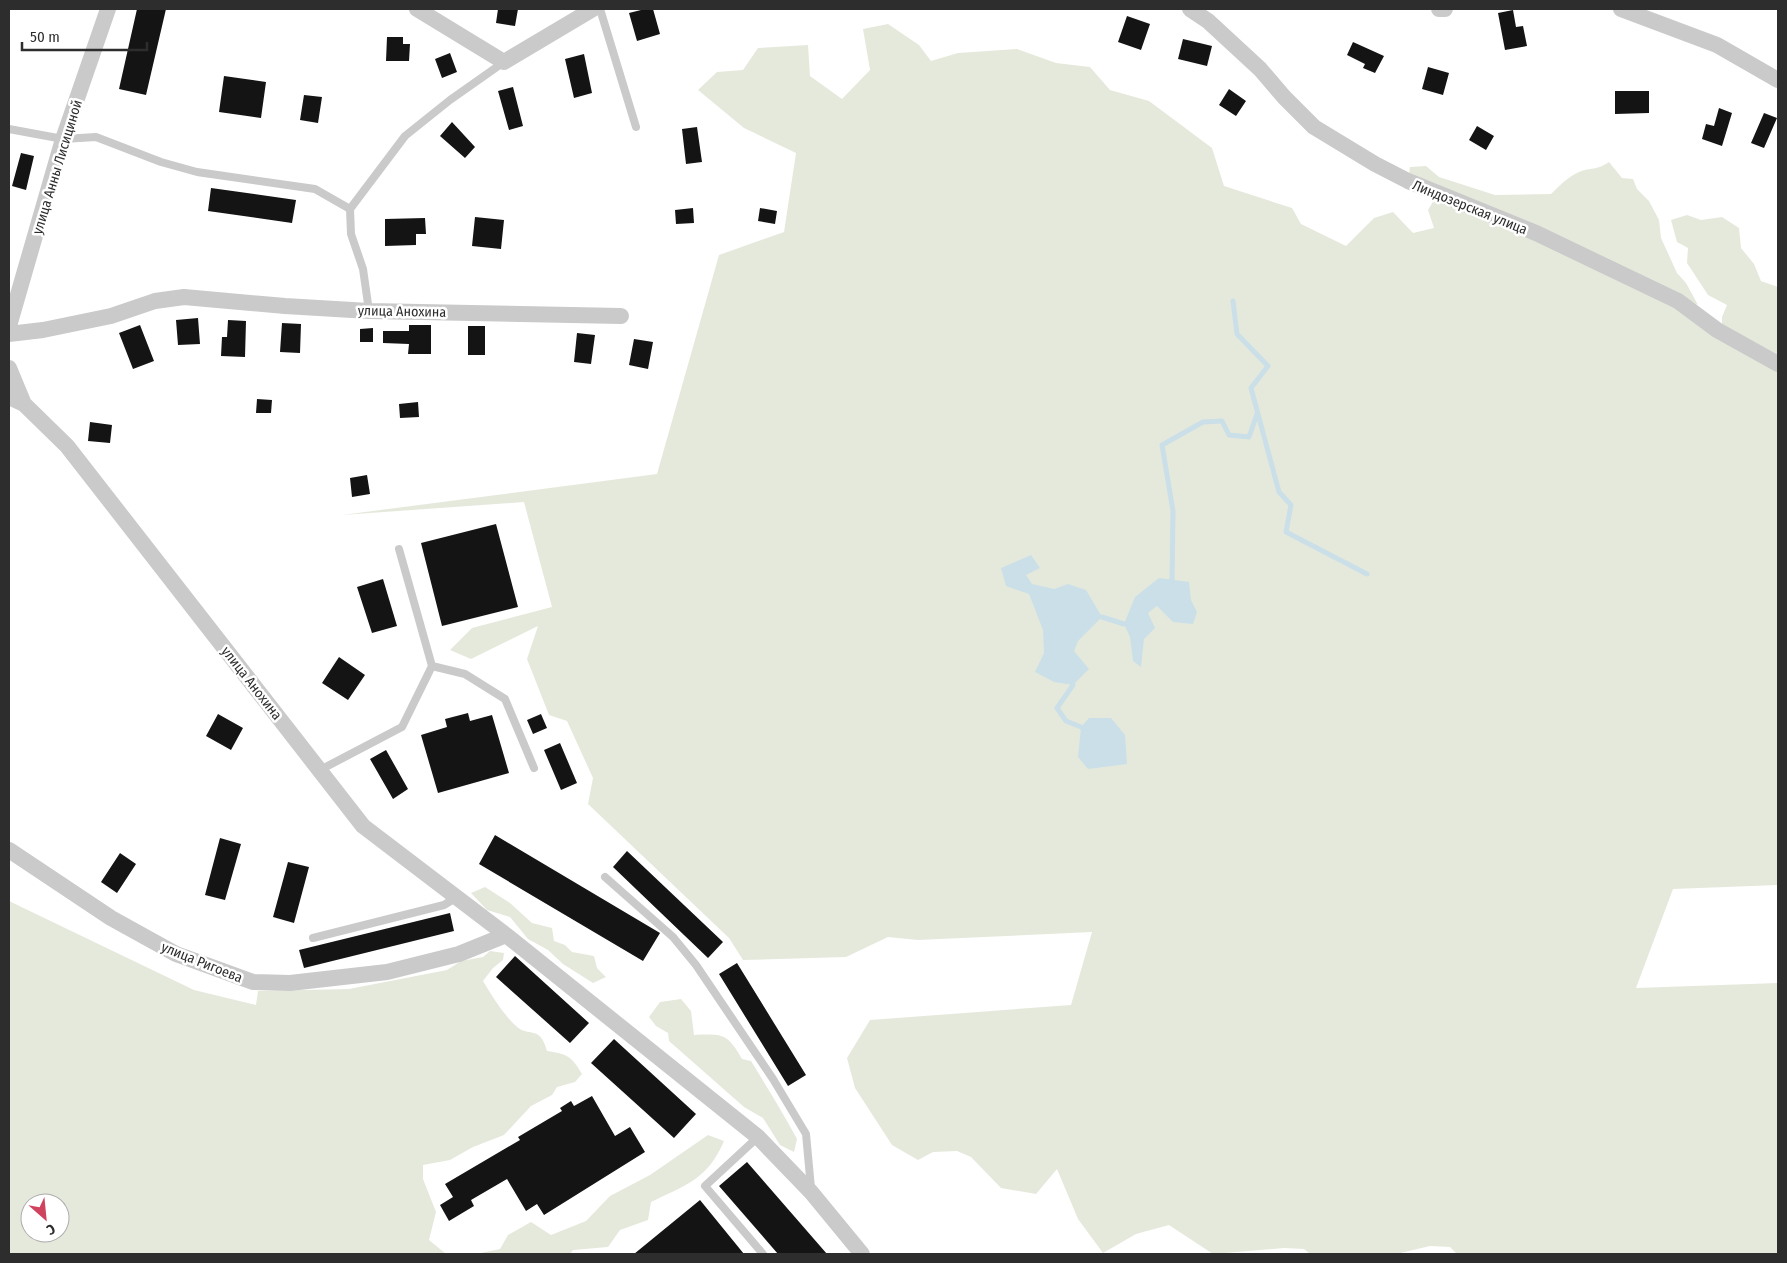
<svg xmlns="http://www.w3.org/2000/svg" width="1787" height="1263" viewBox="0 0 1787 1263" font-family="'Fira Sans Condensed',sans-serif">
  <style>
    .green { fill: #e5e9dc; fill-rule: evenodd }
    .water { fill: #cadfe7 }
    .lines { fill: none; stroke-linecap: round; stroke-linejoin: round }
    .stream { stroke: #cadfe7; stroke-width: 5 }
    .building { fill: #141414 }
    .lane { stroke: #cacaca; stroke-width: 8 }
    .street { stroke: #cacaca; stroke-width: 16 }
    .labels { text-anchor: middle; stroke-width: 5; stroke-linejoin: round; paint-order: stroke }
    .street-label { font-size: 14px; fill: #2d2d2d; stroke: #fff }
  </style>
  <rect width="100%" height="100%" fill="#fff"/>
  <path class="green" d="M888,24L919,45L931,61L958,53L1017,49L1056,63L1090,67L1110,90L1149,101L1212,148L1224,186L1292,208L1301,224L1346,246L1374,218L1393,212L1413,233L1434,228L1428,210L1434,200L1534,239L1674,307L1713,336L1778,372V885L1673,889L1636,988L1778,983V1254H1457L1450,1247L1430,1246L1396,1254H1310L1304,1249L1284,1248L1213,1254L1169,1225L1136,1234L1103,1253L1078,1219L1057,1169L1036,1194L1001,1188L971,1157L957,1151L933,1152L918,1160L892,1145L855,1088L847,1058L870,1020L1071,1005L1092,932L918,940L888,937L846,957L743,960L729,938L588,804L593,778L567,721L549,715L527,659L538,626L471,659L450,650L472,628L552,607L524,502L342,515L657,474L719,255L784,232L796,153L744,128L698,90L717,72L743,70L758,48L808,45L810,76L842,99L870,70L863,29Z
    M1609,162L1622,178L1633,179L1637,189L1649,201L1659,220L1661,238L1677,273L1686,283L1698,305L1409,174L1410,167L1426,166L1439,177L1495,195L1551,194C1560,185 1568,177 1579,172C1591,167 1596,171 1609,162Z
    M1687,215L1701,220L1722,217L1739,228L1741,248L1754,264L1761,281L1778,287V356L1722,326V317L1727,305L1708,295L1687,263L1688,248L1677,242L1671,220Z
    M485,887L510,903L532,923L552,928L554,941L565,945L572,952L594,956L597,968L606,977L593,983L563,964L548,950L528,939L510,917L487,910L471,893Z
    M9,901L194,990L256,1005L258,991L349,989L447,970L461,961L483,957L490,951L504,953L503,960L493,968L483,981C492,996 503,1014 516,1026C529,1038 540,1024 547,1051C568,1054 572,1057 582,1074L575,1082L557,1087L552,1095L531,1106L504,1135L473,1147L450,1160L423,1165V1179L436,1212L429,1240L446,1254H9ZM30,1203H60V1233H30Z
    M681,999L691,1011L694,1035C723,1034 727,1033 742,1059L751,1061C767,1087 783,1113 797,1139L794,1152L780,1145L763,1118L744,1107L669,1041L668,1033L656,1026L649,1017L660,1002Z
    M708,1135L724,1141C708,1179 686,1185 651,1202L648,1220L620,1230L608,1247L573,1250L570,1254H476L500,1249L508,1235L531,1222L551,1235L586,1221L610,1196L650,1175Z"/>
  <path class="water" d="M1031,555L1040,568L1026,575L1032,584L1054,589L1068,584L1086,590L1102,617L1078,641L1074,651L1089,669L1073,685L1054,682L1035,672L1044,653L1043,630L1029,594L1006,586L1001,568Z
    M1159,578L1189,582L1191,600L1197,612L1193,624L1173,622L1157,606L1148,613L1155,628L1144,639L1141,667L1133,661L1130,637L1124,624L1135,597Z
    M1089,718H1111L1125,735L1127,764L1088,769L1078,757L1081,727Z"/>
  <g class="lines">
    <path class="stream" d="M1233,301L1237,334L1268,366L1251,388L1279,492L1291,505L1286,532L1367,574
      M1172,581L1173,511L1162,445L1203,422L1222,421L1229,435L1249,437L1257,414
      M1102,617L1124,624
      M1073,685L1057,708L1066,721L1081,727"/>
  </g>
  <path class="building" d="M137,9H166L146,95L119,89Z
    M498,9H518L515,26L496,23Z
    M645,9H653L660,34L637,41L629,13Z
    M1513,10L1516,27L1523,26L1527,46L1505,50L1498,13Z
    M1127,16L1150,24L1141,50L1118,42Z
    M387,37H403V44H410L409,61H386Z
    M1183,39L1212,46L1207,66L1178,59Z
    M1353,42L1384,56L1375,73L1363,68L1365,64L1347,55Z
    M450,53L457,72L442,78L435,59Z
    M584,54L592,93L574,98L565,59Z
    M1428,67L1449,73L1443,95L1422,89Z
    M224,76L266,82L261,118L219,112Z
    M513,87L523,126L509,130L498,91Z
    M1229,89L1246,101L1236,116L1219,105Z
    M1615,91H1649V113L1615,114Z
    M304,95L322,97L318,123L300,120Z
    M1719,108L1732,113L1722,146L1702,139L1706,124L1714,126Z
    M1764,113L1777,118L1764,148L1751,143Z
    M452,122L475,147L465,158L440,136Z
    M1477,126L1494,136L1486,150L1469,140Z
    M697,127L702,162L686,164L682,129Z
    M21,153L34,156L26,190L12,186Z
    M211,188L296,200L292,223L208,211Z
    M693,208L694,223L676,224L675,210Z
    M760,208L777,211L775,224L758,221Z
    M475,217L504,220L501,249L472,246Z
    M425,218L426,234H416V245L385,246V219Z
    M198,318L200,344L178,345L176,320Z
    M228,320L246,321L245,357L221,356L222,337H227Z
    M282,323L301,324L300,353L280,352Z
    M140,325L154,361L133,369L119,333Z
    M409,325H431V354H408L409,344L383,343V331H409Z
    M468,326H485V355H468Z
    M373,328V342H360V329Z
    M577,333L595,335L591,364L574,362Z
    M634,339L653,342L648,369L629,365Z
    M257,399L272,400L271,413H256Z
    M418,402L419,417L400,418L399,404Z
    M90,422L112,425L110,443L88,441Z
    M367,475L370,494L352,497L350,478Z
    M496,524L518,607L442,626L421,543Z
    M383,579L397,626L372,633L357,587Z
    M339,657L365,675L348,700L322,683Z
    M468,713L470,721L492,715L509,773L438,793L421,735L447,727L445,719Z
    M218,714L243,728L231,750L206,736Z
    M541,714L547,728L533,734L527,720Z
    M560,743L577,783L561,790L544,750Z
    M386,750L408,789L393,799L370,759Z
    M495,835L660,933L643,961L479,864Z
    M220,838L241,844L225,900L205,895Z
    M627,851L723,942L708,958L613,867Z
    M120,853L136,864L117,893L101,882Z
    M288,862L309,867L294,923L273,917Z
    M450,913L454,931L304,968L299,950Z
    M515,956L589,1023L570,1043L496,977Z
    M737,963L806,1075L788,1086L719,974Z
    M614,1039L696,1114L674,1138L591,1063Z
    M592,1096L615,1136L630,1127L645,1152L544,1215L537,1204L526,1211L507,1179L471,1200L474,1206L449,1221L440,1205L453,1197L445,1184L520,1140L518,1137L562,1111L560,1108L571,1101L574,1106Z
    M747,1162L827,1254H778L719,1186Z
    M700,1200L744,1254H634Z"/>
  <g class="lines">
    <path class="lane" d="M600,9L636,127
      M9,129L63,139L96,137L161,162L197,172L315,189L350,209
      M369,311L363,269L351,234L350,209L405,136L450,100L504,62
      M432,666L465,674L505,699L534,768
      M320,770L402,727L432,666L399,549
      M605,877L673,937L696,965L773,1079L806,1134L811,1188
      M313,938L444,905L457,897
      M758,1137L705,1186L763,1254"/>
    <path class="street" d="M417,9L504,62L593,9
      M1190,9L1208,21L1260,69L1284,97L1314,127L1375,164L1408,181L1536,233L1678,301L1717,330L1778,364
      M1439,9H1445
      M1621,9L1717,45L1778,80
      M9,326L63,139L108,9
      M9,334L43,330L111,316L155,301L184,297L285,306L369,311L621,316
      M9,368L24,404
      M9,397L24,404L67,446L363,826L506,935L758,1137L811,1192L862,1254
      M9,850L111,918L176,954L253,982L290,983L387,972L459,954L506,935"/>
  </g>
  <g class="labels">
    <g class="street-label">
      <text transform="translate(57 167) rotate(-73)" y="5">улица Анны Лисициной</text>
      <text transform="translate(1470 207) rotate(22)" y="5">Линдозерская улица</text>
      <text transform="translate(402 311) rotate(1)" y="5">улица Анохина</text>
      <text transform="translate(252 683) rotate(52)" y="5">улица Анохина</text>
      <text transform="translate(202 962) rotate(22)" y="5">улица Ригоева</text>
    </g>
  </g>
  <rect width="1787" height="1263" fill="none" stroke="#2d2d2d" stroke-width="20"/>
  <g transform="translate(45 1218) rotate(153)"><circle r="24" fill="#ffffff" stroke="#ababab"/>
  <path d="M0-4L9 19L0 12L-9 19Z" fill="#d0435f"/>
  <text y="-8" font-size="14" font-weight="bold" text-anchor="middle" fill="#2d2d2d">С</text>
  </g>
  <path d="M22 42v8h125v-8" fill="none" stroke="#2d2d2d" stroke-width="2.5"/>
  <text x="30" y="42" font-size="15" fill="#2d2d2d" stroke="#ffffff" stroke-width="4" paint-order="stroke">50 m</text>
</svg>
